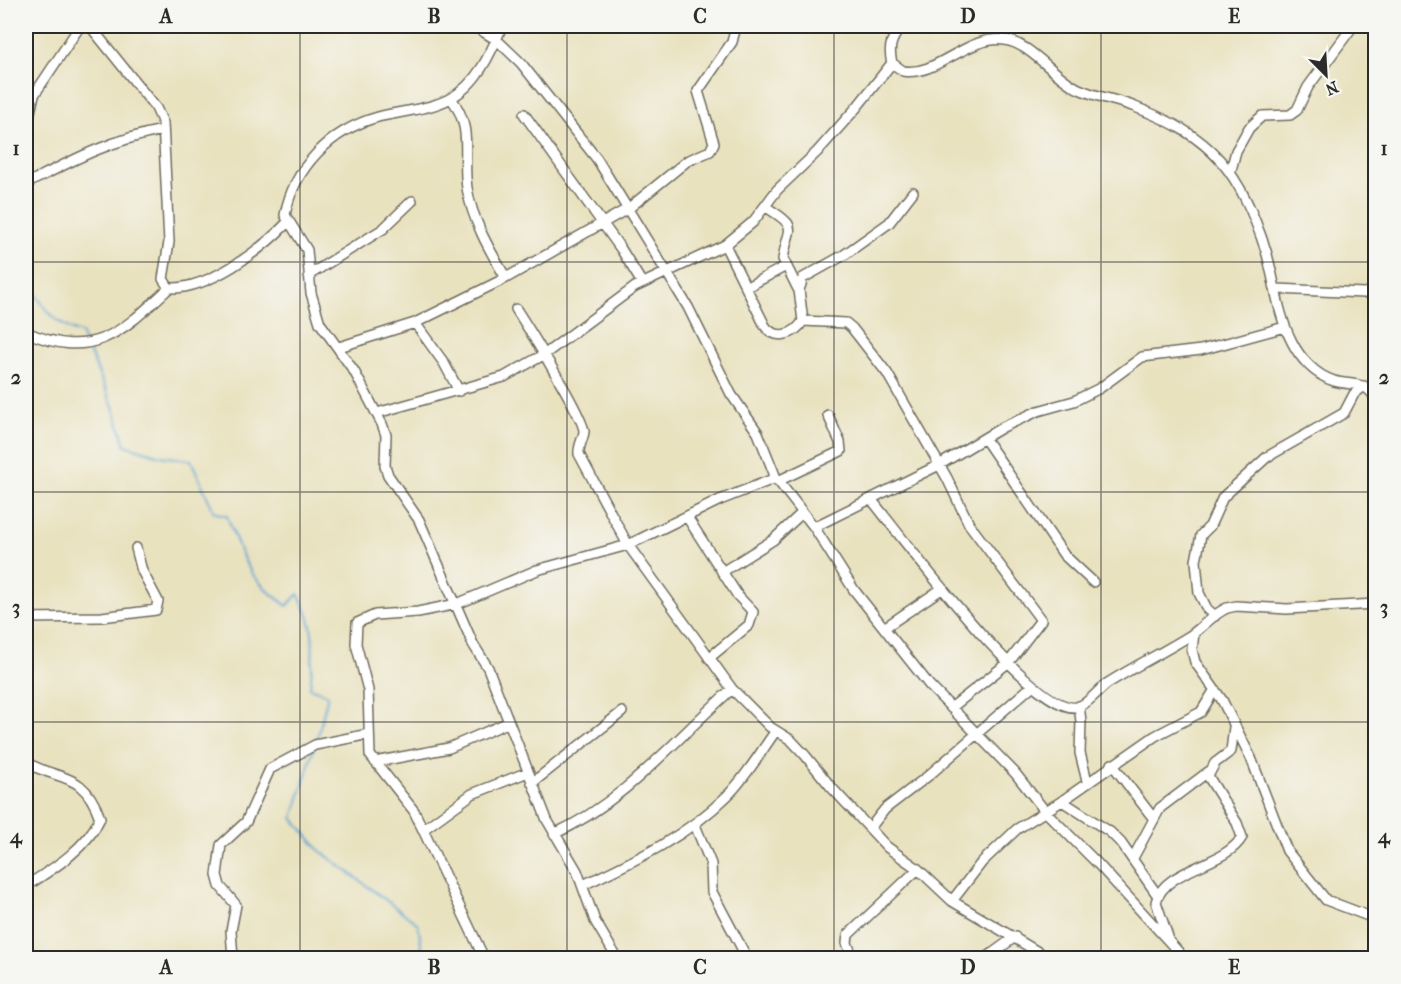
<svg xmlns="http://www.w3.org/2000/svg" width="1401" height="984" viewBox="0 0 1401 984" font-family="'IM FELL French Canon',serif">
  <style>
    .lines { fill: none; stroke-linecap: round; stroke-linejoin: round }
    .stream { stroke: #5ca4d2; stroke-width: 2 }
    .minor-casing { stroke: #6e6b5f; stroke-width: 12 }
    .minor { stroke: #fff; stroke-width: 9 }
    .grid { fill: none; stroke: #2b2b2b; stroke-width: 1.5; stroke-opacity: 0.55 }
    .neatline { fill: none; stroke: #2b2b2b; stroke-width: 2 }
    .grid-label { font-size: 20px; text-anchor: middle; font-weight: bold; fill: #2b2b2b }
  </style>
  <rect width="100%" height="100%" fill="#f6f6f2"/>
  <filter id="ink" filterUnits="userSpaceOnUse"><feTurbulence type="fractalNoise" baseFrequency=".0167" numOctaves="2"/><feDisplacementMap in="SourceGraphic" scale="12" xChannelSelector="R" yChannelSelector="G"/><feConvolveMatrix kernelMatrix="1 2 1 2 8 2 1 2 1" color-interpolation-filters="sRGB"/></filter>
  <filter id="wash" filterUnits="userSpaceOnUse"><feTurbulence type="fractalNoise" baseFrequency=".008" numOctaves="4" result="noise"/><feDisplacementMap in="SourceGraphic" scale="24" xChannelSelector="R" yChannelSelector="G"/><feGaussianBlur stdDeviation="1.35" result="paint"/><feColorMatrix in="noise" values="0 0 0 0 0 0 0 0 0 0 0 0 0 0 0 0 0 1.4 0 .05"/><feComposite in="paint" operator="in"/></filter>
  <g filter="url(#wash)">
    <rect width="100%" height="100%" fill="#e9e2bf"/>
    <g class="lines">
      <path class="stream" d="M26,278C39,301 54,326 81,333L84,341
        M87,346L114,409L125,445L160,456L191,460L214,512L227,516C244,561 246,577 287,606L298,594C318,628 313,651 310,688L328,695L316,743
        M314,748L293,818L319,850L418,924L423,958"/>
    </g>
  </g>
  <g filter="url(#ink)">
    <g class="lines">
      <g class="minor-casing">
        <path id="minor" d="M90,26L156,108L163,123L169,242L163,279L169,288C208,290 261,250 287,223
          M474,26L497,40L521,63L597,159L688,307L731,394L758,433L776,478L814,527L854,590L930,686L1015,773L1045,811L1098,864L1184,958
          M502,26C491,53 477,85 449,99C428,110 401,111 378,117C331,130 294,167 285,215L307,250L311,293L320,323L354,371L382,424L386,435L385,466L388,475L419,520L473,644L488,668L547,820L577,871L595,921L617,958
          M903,26C891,37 888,48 892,63L903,71C937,77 966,35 1005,40C1030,43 1055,78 1079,89C1097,97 1117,100 1135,107C1214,137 1240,172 1266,251C1275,281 1277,313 1292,342C1300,358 1315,375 1334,381C1351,386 1367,380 1376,400
          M451,98C474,129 462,154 467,188C472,220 490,251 506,278
          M524,114L621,249L642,283
          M26,130L34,95L80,26
          M1231,170L1236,151L1249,128L1262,116L1290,115L1297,110L1308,87L1353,26
          M26,184C75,159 107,141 163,130
          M766,207C801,229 788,225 783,259L798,289
          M725,245L765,326C775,340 794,336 803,321L799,290L803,278L844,255L889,223L913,192
          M309,275L383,229L412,201
          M747,287L786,266
          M1277,289L1364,293L1376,291
          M516,309C527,326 585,419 584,432C583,440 578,446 579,454L628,545L732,689L770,727L791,740L805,755L831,787L887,847L918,869L952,901L1048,958
          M803,321L846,323L852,328L887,373L947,478L969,524L1041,620L1009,662L951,708
          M415,323L444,363L459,391
          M26,332C93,361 121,333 169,288
          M339,347L415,323L506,278L629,208L687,161L710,151L714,143L698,91L732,42L736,26
          M377,413L504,377L545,354L635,287L725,245L753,222L777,190L817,152L857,107L892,63
          M985,439L1064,555L1093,582
          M778,481L841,451L840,442L828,415
          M1376,497V516
          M871,499C898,532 1039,724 1080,706C1091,701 1098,690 1108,683C1135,666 1164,652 1191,635C1204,626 1213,614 1227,608L1236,606L1287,609L1376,604
          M687,517L738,596L753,612L749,625L709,658
          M814,527L939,465L1003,427L1038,411L1074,401L1100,388L1142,357L1201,350L1285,327
          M722,572L773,540L802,513
          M1215,616L1207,609L1199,593L1196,561L1201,535L1210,526L1223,497L1267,457L1344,413L1354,394L1364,386
          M26,618L102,617L156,610L158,601L142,571L136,548
          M884,628L943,588
          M1194,633L1192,650L1195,662L1222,700L1251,758L1287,851L1326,900L1376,919
          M1079,706L1081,721L1080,753L1087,781
          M26,762C58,782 83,769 100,818C87,848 53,869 26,886
          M375,762L449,748L507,723
          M1112,764L1154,819
          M532,783L622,712
          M1062,801L1110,832L1121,843L1158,896
          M695,825L711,864L712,892L747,958
          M870,828L885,809L928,776L1032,686
          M424,829L472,794L528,772
          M554,834C625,802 675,739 732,689
          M1133,858L1160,808L1208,772
          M583,885C636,860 686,837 728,795C746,777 760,753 775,732
          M952,901L982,862L1017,829L1062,801L1155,736L1201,712L1214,691
          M1168,937L1156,902C1164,868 1226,866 1242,837L1237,823L1208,776L1215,763L1231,751L1234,727
          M233,958L231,931L236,905L220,886L217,875L221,845L246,822L270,769L315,745L369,734
          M484,958L414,811L370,755L368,690L356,644L357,623L375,615L418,612L457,604L537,570L628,545L720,500L776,478
          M853,958L847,943L848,935L918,869
          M986,958L1015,937"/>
      </g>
      <use href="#minor" class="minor"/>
    </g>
  </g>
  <path class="grid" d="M300,26V958M567,26V958M834,26V958M1101,26V958M26,262H1376M26,492H1376M26,722H1376"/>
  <rect width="1401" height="984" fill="none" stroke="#f6f6f2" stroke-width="66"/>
  <g transform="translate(1326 75) rotate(156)" stroke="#f6f6f2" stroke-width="4.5" paint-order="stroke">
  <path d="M0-4.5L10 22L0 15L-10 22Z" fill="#2b2b2b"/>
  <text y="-9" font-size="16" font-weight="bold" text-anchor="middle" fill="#2b2b2b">N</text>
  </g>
  <rect x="33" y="33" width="1335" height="918" class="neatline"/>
  <g class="grid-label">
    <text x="166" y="23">A</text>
    <text x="434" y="23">B</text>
    <text x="700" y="23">C</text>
    <text x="968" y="23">D</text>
    <text x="1234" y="23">E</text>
    <text x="16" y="155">1</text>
    <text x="1384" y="155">1</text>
    <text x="16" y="384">2</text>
    <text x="1384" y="384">2</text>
    <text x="16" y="614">3</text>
    <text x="1384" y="614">3</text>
    <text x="16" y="843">4</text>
    <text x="1384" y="843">4</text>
    <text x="166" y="974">A</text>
    <text x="434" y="974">B</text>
    <text x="700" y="974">C</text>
    <text x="968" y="974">D</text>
    <text x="1234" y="974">E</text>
  </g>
</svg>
